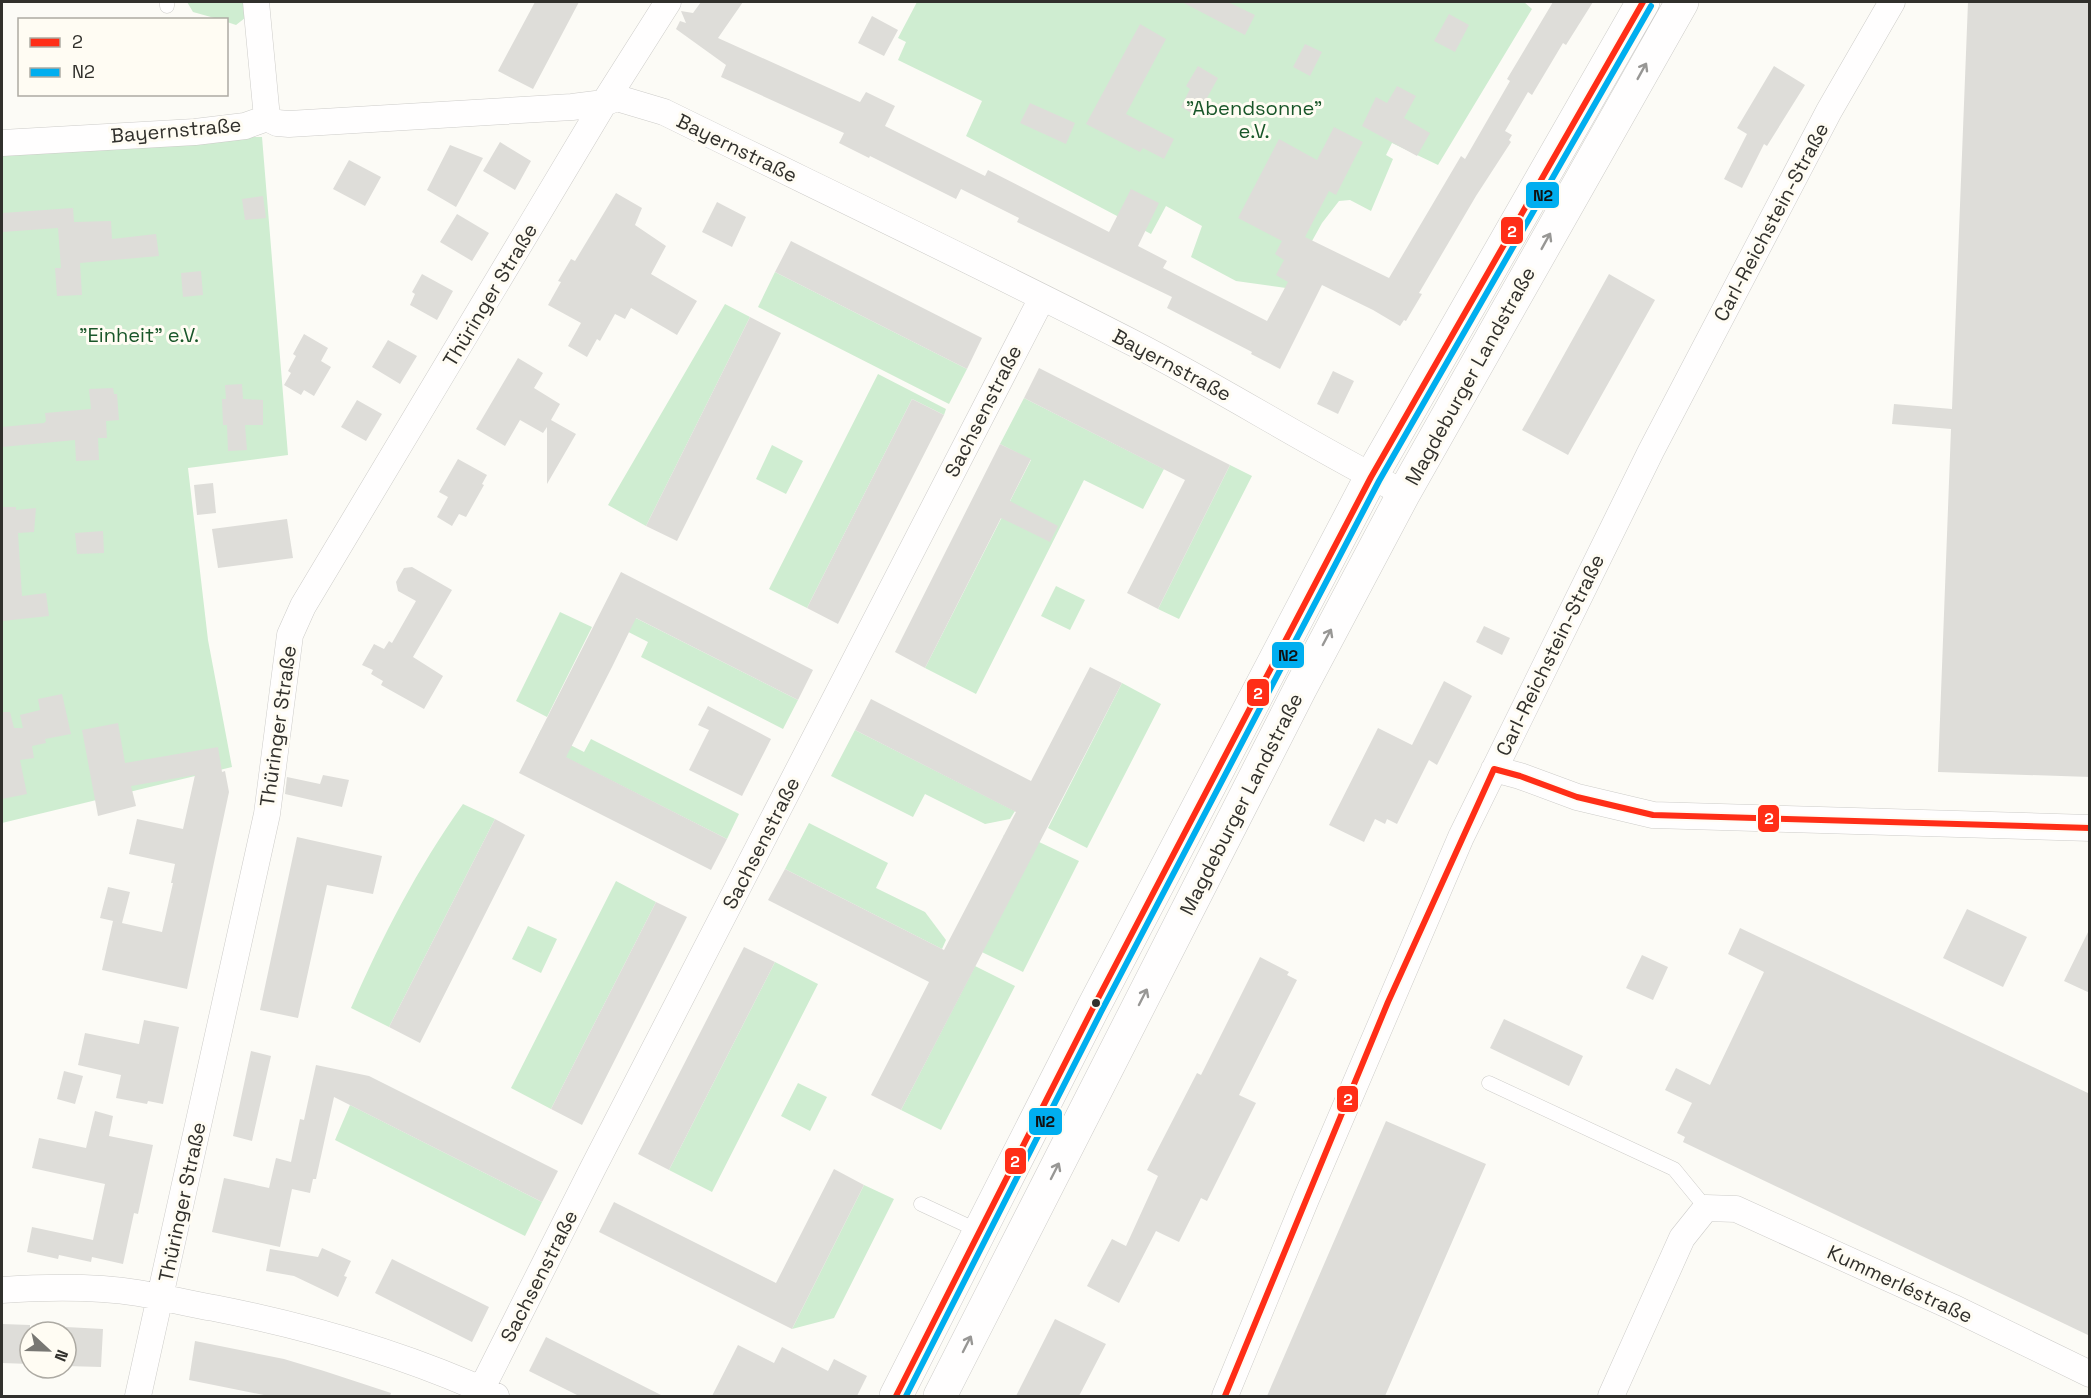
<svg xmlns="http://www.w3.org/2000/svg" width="2091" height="1398" viewBox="0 0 2091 1398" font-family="'Space Grotesk',sans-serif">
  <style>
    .green { fill: #cfedd1 }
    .building { fill: #deddd9 }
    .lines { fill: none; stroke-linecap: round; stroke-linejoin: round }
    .lane-casing { stroke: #cdccc9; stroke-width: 15 }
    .street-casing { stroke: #cdccc9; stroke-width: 27 }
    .primary-casing { stroke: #cdccc9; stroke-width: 34 }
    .lane { stroke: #fffefe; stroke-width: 14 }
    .street { stroke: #fffefe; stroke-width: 26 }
    .primary { stroke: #fffefe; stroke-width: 33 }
    .bus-1-casing { stroke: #fffcf3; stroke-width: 10 }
    .bus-2-casing { stroke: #fffcf3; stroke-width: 10 }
    .bus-1 { stroke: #ff2e17; stroke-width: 6 }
    .bus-2 { stroke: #00aeef; stroke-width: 6 }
    .oneway { stroke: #989795 }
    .bus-dot { fill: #31302c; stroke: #fffcf3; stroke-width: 2 }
    .labels { text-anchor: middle; stroke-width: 6; stroke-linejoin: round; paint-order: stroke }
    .park-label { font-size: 20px; fill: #195629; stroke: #fffcf3 }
    .street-label { font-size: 20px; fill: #31302c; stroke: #fffcf3 }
    .line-badge { stroke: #fffcf3; stroke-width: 2 }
    .badge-label { font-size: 16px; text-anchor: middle; font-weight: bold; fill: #fff }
    .pale-badge-label { font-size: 16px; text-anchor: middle; font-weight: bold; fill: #111 }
  </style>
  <rect width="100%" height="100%" fill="#fcfbf6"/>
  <path class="green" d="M187,2H244L245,18L236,25L227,22L226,20L218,19L193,12Z
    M917,2H1524L1532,9L1438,165L1392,143L1386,155L1393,159L1371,211L1350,200L1339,201L1322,223L1286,288L1236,281L1191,257L1202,226L1166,206L1151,234L966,136L982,101L898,60L906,42L898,38Z
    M262,137L288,455L188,468L208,640L232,767L2,823V139Z
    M775,272L967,369L949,404L758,307Z
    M725,304L750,317L646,526L608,505Z
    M878,374L946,409L944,415L912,399L807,608L769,589Z
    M1024,398L1164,469L1143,509L1084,480L976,694L925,668L1031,460L1000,444Z
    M772,445L803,461L786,494L756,479Z
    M1230,465L1252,476L1179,619L1158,609Z
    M1056,586L1085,600L1070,630L1041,616Z
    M606,603L798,700L783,729L641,657L648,642L599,617Z
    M560,612L592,627L547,717L516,701Z
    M1122,683L1161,704L1087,848L1048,828Z
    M541,730L584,752L591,739L739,814L727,839L535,742Z
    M855,730L1015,811L1010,819L985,824L925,794L913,817L831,776Z
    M463,804L495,819L389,1027L351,1008C383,935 417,869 463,804Z
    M809,823L888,863L876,888L925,912L946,940L942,949L785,869Z
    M1014,830L1079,861L1023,972L961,942L1033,852L1003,836Z
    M616,881L656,902L551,1109L511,1088Z
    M528,926L557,939L541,973L512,959Z
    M775,962L818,984L712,1192L669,1170Z
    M975,966L1015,986L941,1130L901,1110Z
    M798,1083L827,1097L810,1131L781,1116Z
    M350,1105L542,1202L525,1236L335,1140Z
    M864,1185L894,1199L834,1318L792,1329Z"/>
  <path class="building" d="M535,2H579L533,89L498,71Z
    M701,2H743L718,38L860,102L866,92L895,106L885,126L985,176L988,170L1109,232L1131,189L1159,203L1138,246L1167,261L1163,268L1267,321L1288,282L1276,275L1284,260L1275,254L1282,241L1238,218L1279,139L1317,160L1334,127L1363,142L1336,195L1329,191L1305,237L1389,278L1461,156L1465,159L1510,81L1507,79L1553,2H1593L1566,45L1563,43L1532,95L1528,92L1505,131L1512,135L1509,140L1511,142L1476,196L1419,293L1422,294L1406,321L1404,320L1400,326L1373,310L1322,285L1280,369L1251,354L1252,352L1167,308L1172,297L1017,222L1019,218L961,189L956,199L870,156L869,158L839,143L844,133L721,77L726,65L676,29L680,21L686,23L681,11L693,13Z
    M1182,2H1228L1255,15L1245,35Z
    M1968,2H2090V777L1938,772L1951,429L1892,424L1894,404L1952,409Z
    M1449,14L1469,25L1455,52L1434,41Z
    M872,16L898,30L884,56L858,43Z
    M1140,24L1166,39L1126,114L1174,139L1164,159L1143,148L1140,152L1086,124Z
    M1305,44L1322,52L1310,76L1293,67Z
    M1198,66L1218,78L1197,116L1181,107L1190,89L1186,86Z
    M1774,66L1805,85L1767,146L1764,144L1742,188L1724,179L1747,134L1737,128Z
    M1397,86L1416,96L1404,118L1430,133L1417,156L1362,126L1376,97L1387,103Z
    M1030,103L1075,123L1066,144L1020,123Z
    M500,142L531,161L515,190L483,171Z
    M450,145L483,158L456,207L427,190Z
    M349,160L381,177L365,206L333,189Z
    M616,193L642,208L635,225L666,246L651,274L697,301L677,335L631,308L625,319L615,314L600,341L597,339L587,357L568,346L581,323L548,305L561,282L558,281L571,259L575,261Z
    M263,196L266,218L245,220L242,199Z
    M717,202L746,217L732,247L702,232Z
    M73,208L74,222L111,221L112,239L156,234L159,256L80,263L82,295L57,296L55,268H61L58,228L2,232V213Z
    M457,214L489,233L472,261L440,242Z
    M791,241L982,338L967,369L775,272Z
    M201,271L203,295L183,297L181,273Z
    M422,274L453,291L437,320L410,305L415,294L412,292Z
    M1609,274L1655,300L1568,455L1522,430Z
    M750,317L781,333L677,541L646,526Z
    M304,334L328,348L321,361L331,367L314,396L304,390L301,395L284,385L291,373L288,371L296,356L293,354Z
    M388,340L417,356L400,384L372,367Z
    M518,358L543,373L534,388L560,404L551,420L576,434L547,484V427L543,433L520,420L505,446L476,429Z
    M1039,368L1230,465L1158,609L1127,593L1185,480L1024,398Z
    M1333,371L1354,381L1338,414L1317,404Z
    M242,384L243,399L263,400V425H245L247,450L228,451L227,425H223L222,399H226L225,385Z
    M113,388L114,394H117L119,420L106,421L107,438H98L99,460L76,461L75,440L2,447V427L44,423L46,421L45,413L91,409L89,389Z
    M912,399L944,415L838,624L807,608Z
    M357,400L382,414L366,441L341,427Z
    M1000,444L1031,459L1010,501L1058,526L1050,542L1001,518L925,668L895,652Z
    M458,459L487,475L482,484L484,485L466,517L459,514L452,526L437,517L448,497L439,492Z
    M213,483L216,513L197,515L194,485Z
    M2,507H16V510L36,508L34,532L18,533L22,596L46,593L49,616L2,621Z
    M287,519L293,558L218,568L212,529Z
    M103,531L104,553L77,554L75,533Z
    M412,567L452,590L413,657L443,676L424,709L381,685L383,681L371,674L373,670L362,665L374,644L384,649L389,641L392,643L416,601L398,591L396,582L404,568Z
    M621,572L813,670L798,700L636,618L612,667L566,757L727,839L711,870L519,773Z
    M1484,626L1510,638L1502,655L1476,642Z
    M1090,667L1122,683L901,1110L871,1095L929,982L768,900L785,869L944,950L1016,812L855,730L871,699L1031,781Z
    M1444,681L1472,696L1437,765L1429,760L1397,824L1387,819L1385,824L1375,819L1364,842L1329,825L1378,728L1412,745Z
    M62,694L71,734L45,739L46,743L32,746L34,758L20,760L27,794L2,799V712H10L14,728H23L20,715L40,710L38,699Z
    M708,706L771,739L742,796L689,770L709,730L698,725Z
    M118,723L125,763L218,747L222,772L225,771L229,792L187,989L102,970L113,921L162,932L173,883H171L175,864L129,854L137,819L183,829L195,775L131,786L136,806L98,816L82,730Z
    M323,775L349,780L342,807L285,794L287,777L320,784Z
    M495,819L525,835L420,1043L389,1027Z
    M297,837L382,856L373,894L327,885L298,1018L260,1010Z
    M108,887L130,892L122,923L100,918Z
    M656,902L687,917L582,1125L551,1109Z
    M1967,909L2027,937L2003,987L1943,958Z
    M1740,928L2090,1094V1336L1683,1142L1685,1137L1677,1133L1692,1103L1665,1090L1676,1068L1710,1085L1764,972L1728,954Z
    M2090,928V993L2064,981Z
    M744,947L775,962L669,1170L638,1154Z
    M1642,955L1668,967L1653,1000L1626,988Z
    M1260,957L1289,972L1287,975L1297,980L1239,1095L1256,1103L1207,1201L1201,1198L1179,1242L1156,1231L1119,1303L1087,1286L1112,1239L1126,1246L1158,1176L1147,1170L1197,1073L1201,1075Z
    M1504,1019L1583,1056L1569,1086L1490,1048Z
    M144,1020L179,1027L163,1104L148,1101L147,1104L116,1098L121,1075L78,1065L85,1033L139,1044Z
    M251,1051L271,1056L252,1141L233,1136Z
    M316,1065L369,1076L558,1171L542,1202L334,1097L316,1179H313L310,1193L292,1189L280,1247L212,1232L224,1178L269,1188L276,1158L291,1162L300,1119L304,1120Z
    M64,1071L83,1076L75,1104L57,1099Z
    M95,1111L113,1116L109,1136L153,1145L138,1214L134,1213L123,1264L92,1257L91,1262L59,1255L58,1259L27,1252L32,1227L93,1240L105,1184L32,1168L39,1138L86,1148Z
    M1386,1121L1486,1164L1385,1396H1267Z
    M834,1169L864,1185L792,1329L599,1232L614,1202L776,1283Z
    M322,1248L351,1261L344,1276L347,1277L338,1297L294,1276L266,1271L270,1249L318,1257Z
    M392,1259L489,1307L472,1342L375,1293Z
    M1055,1319L1106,1344L1079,1396H1016Z
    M2,1324L30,1325V1364L2,1363Z
    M66,1327L103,1329L101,1367L66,1366Z
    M546,1337L663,1396H579L529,1371Z
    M195,1341L284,1359L324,1371L391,1393L390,1396H269L189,1380Z
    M738,1345L774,1363L782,1347L828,1371L834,1359L867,1376L857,1396H712Z"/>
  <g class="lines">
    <g class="lane-casing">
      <path id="lane" d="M167,6V2
        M1489,1083L1674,1169L1706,1208
        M921,1204L981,1232"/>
    </g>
    <g class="street-casing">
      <path id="street" d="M256,2L267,118
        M2,143L195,132L245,126L267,118L277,123L289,124L572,107L604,103L617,98L664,112C821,189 979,264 1135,344C1226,391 1313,447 1404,493
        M1494,769L1520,776L1577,797L1653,815L2090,828
        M2,1290C46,1287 94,1286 138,1293C163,1297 189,1304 214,1308C310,1327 407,1355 496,1396
        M481,1390L593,1168L1042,298
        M138,1396L267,814L290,635L303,606L604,103L668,2
        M1225,1396L1306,1199L1461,837L1651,451L1829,111L1892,2
        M1611,1396L1682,1238L1706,1208L1736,1209L1952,1307L2090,1374"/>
    </g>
    <g class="primary-casing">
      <path id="primary" d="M896,1396L1093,1008L1371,477L1643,2
        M940,1396L1300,689L1404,493L1682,2"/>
    </g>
    <use href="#lane" class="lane"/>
    <use href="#street" class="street"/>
    <use href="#primary" class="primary"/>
    <g class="bus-1-casing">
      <path id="bus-1" d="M896,1396L1093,1008L1371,477L1643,2
        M1225,1396L1388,1002L1494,769L1520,776L1577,797L1653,815L2090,828"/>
    </g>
    <g class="bus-2-casing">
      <path id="bus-2" d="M906,1396L1101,1012L1379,481L1651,6"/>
    </g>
    <use href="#bus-1" class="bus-1"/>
    <use href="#bus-2" class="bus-2"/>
  </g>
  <defs><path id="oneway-shaft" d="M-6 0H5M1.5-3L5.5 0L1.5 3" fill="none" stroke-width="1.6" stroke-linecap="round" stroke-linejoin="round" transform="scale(1.5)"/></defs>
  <g class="oneway">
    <use href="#oneway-shaft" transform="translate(1642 71) rotate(-61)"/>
    <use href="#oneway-shaft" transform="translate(1546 241) rotate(-61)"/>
    <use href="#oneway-shaft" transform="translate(1327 637) rotate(-62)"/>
    <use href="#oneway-shaft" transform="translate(1143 997) rotate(-63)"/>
    <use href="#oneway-shaft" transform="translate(1055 1171) rotate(-63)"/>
    <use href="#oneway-shaft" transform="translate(967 1344) rotate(-63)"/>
  </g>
  <circle class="bus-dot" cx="1096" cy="1003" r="5"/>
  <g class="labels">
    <g class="park-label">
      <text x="1254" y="115">"Abendsonne"<tspan x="1254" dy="23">e.V.</tspan></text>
      <text x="139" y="342">"Einheit" e.V.</text>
    </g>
    <g class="street-label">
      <text transform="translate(176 130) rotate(-5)" y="7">Bayernstraße</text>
      <text transform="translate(737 148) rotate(26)" y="7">Bayernstraße</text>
      <text transform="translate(1771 222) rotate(-62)" y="7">Carl-Reichstein-Straße</text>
      <text transform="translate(490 295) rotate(-59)" y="7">Thüringer Straße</text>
      <text transform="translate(1172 365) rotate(28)" y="7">Bayernstraße</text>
      <text transform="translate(1470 376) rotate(-61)" y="7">Magdeburger Landstraße</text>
      <text transform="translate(983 411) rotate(-63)" y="7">Sachsenstraße</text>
      <text transform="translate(1550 655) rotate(-64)" y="7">Carl-Reichstein-Straße</text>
      <text transform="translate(278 726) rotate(-82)" y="7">Thüringer Straße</text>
      <text transform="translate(1241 804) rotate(-63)" y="7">Magdeburger Landstraße</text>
      <text transform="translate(761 843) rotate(-63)" y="7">Sachsenstraße</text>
      <text transform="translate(182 1202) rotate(-78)" y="7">Thüringer Straße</text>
      <text transform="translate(539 1276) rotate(-63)" y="7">Sachsenstraße</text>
      <text transform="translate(1900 1284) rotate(25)" y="7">Kummerléstraße</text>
    </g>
  </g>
  <g class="line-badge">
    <rect x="1525" y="181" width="35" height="28" rx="6" fill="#00aeef"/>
    <rect x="1500" y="216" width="24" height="29" rx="6" fill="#ff2e17"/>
    <rect x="1271" y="641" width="34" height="28" rx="6" fill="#00aeef"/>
    <rect x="1246" y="678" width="24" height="29" rx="6" fill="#ff2e17"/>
    <rect x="1757" y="804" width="23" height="29" rx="6" fill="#ff2e17"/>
    <rect x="1336" y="1085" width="23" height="28" rx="6" fill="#ff2e17"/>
    <rect x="1028" y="1107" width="35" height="29" rx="6" fill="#00aeef"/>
    <rect x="1004" y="1147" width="23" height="28" rx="6" fill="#ff2e17"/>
  </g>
  <g class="badge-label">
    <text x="1512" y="237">2</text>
    <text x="1258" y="699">2</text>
    <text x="1769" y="824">2</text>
    <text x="1348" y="1105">2</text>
    <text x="1015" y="1167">2</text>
  </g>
  <g class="pale-badge-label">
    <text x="1543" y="201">N2</text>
    <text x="1288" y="661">N2</text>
    <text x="1045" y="1127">N2</text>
  </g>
  <rect width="2091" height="1398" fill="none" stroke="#31302c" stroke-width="6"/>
  <rect x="18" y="18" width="210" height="78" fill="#fffcf3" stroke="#adaaa3" stroke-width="1.5"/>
  <rect x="30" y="38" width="30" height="9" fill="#ff2e17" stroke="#adaaa3" stroke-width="1.5"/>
  <text x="72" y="48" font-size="18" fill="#31302c">2</text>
  <rect x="30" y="68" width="30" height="9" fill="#00aeef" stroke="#adaaa3" stroke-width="1.5"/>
  <text x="72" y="78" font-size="18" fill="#31302c">N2</text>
  <g transform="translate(48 1350) rotate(112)"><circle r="28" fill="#fffcf3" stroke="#adaaa3" stroke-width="1.5"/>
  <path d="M0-4.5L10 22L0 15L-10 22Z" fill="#787773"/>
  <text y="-9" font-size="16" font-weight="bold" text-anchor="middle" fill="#31302c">N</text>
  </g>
</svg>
